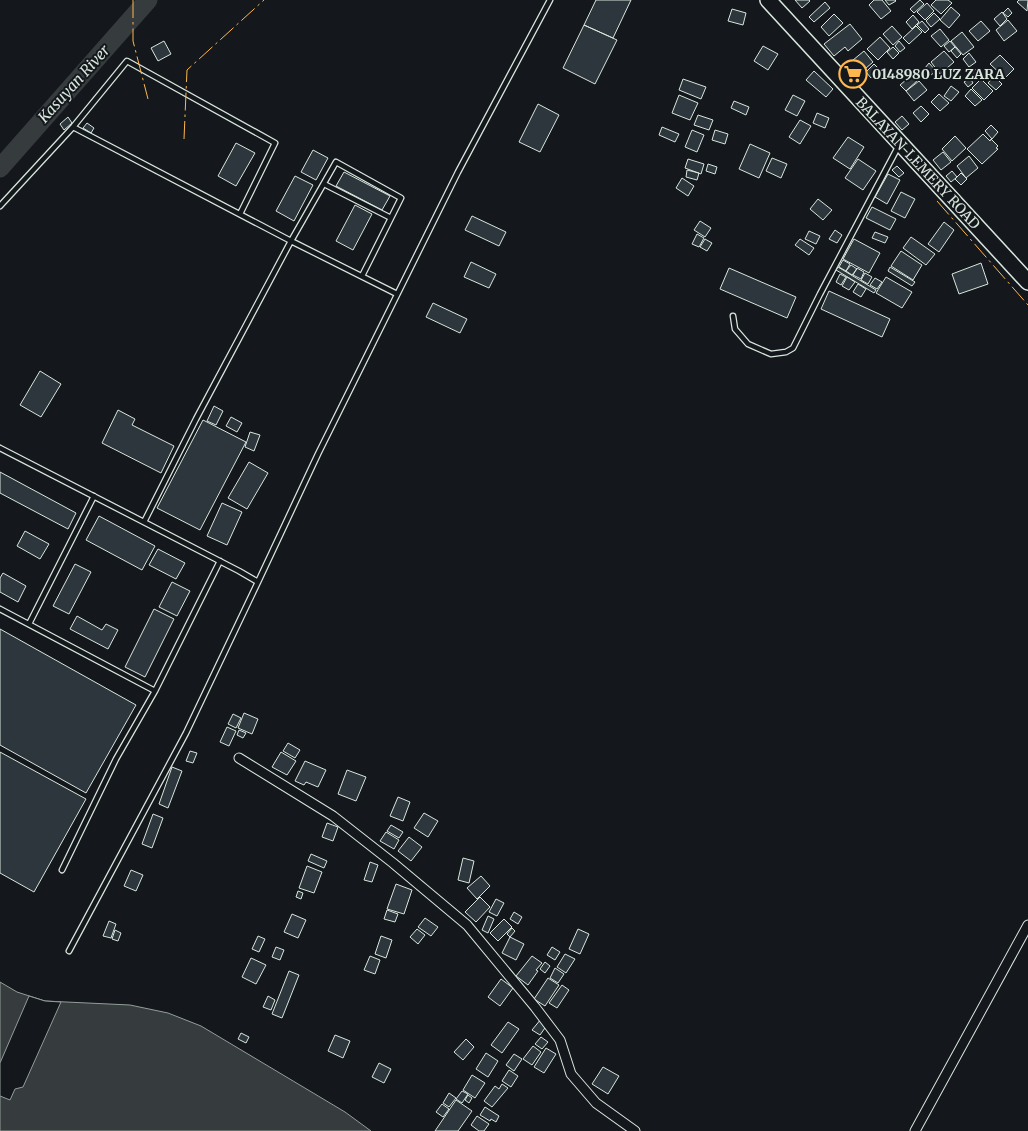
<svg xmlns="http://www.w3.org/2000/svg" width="1028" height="1131" viewBox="0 0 1028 1131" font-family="Merriweather,serif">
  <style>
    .water { fill: #363b3e; stroke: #939e99 }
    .pier { fill: #14181c; stroke: #939e99 }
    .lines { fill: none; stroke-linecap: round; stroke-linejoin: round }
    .river { stroke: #363b3e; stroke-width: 19 }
    .building { fill: #2c363c; stroke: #d8e6dc }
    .lane-casing { stroke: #d8e6dc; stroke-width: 7 }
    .street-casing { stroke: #d8e6dc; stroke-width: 11 }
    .primary-casing { stroke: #d8e6dc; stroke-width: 18 }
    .lane { stroke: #14181c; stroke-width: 4.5 }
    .street { stroke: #14181c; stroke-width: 9 }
    .primary { stroke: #14181c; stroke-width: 15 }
    .power { stroke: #ffb74d; stroke-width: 1; stroke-dasharray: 18 4 2.5 4; stroke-linecap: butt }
    .labels { text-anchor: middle; stroke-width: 4; stroke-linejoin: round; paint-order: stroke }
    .poi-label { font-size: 14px; font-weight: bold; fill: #d8e6dc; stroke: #14181c; text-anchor: start }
    .street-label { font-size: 14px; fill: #d8e6dc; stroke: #14181c }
    .water-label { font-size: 15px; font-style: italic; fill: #d8e6dc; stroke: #14181c }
  </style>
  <rect width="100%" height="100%" fill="#14181c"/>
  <path class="water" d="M0,982L17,992L45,1001L130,1005L168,1013L201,1026L345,1112L371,1131H0Z"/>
  <path class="pier" d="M29,996L45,1001L61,1002L23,1087L15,1089L10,1100L0,1096V1063Z"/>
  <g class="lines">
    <path class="river" d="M0,168L148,0"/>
  </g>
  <path class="building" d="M596,0H631L613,38L584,25Z
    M795,0H809L810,1L802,8Z
    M874,0H882L891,11L881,19L869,5Z
    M885,0H895L896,1L889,5Z
    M920,0L924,4L914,13L910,9Z
    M936,0H948L952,3L941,14L931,5Z
    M1019,0H1028L1027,11L1017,2Z
    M825,2L830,8L814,22L809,17Z
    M927,3L934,11L925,20L917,12Z
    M951,7L960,15L949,28L940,20Z
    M1008,8L1012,13L1008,17L1003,13Z
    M732,9L746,13L743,25L728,21Z
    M1002,12L1007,19L1000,26L994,19Z
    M934,13L940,19L931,27L926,21Z
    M834,14L843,23L829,36L821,27Z
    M913,15L919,22L912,29L906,22Z
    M1008,20L1017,31L1004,41L996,30Z
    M922,21L929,29L925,33L917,25Z
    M981,21L990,31L978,41L969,31Z
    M850,24L862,39L848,51L845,47L834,56L824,44Z
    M584,25L617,40L595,84L563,68Z
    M892,26L902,37L893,45L883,34Z
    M916,26L922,32L909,44L903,38Z
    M940,29L949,40L941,47L931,36Z
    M962,32L974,47L963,55L951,41Z
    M880,37L890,48L878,60L867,49Z
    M164,41L171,54L158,61L151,48Z
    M899,41L905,48L900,52L895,46Z
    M950,41L955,47L949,52L944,46Z
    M763,46L778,54L768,70L754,61Z
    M893,47L899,53L893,59L887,52Z
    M955,47L961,54L957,58L951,51Z
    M864,51L873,62L857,76L847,65Z
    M944,51L954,62L940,74L931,62Z
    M969,53L976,62L969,67L963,59Z
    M1000,55L1014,69L1005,78L990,64Z
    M929,63L936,71L931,75L925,68Z
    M874,64L880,70L871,78L866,72Z
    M976,69L982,75L975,81L969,76Z
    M814,71L833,89L826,97L806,80Z
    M913,74L919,79L906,91L900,85Z
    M994,76L1002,84L996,90L988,83Z
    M970,78L973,83L968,87L964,82Z
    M683,79L706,87L701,99L679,90Z
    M981,79L993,91L984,100L972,88Z
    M919,81L927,90L914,101L906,91Z
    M951,86L959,92L951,101L944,96Z
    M971,89L982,100L975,106L965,96Z
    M939,94L949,103L940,111L931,102Z
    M679,95L698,103L690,120L672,113Z
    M793,95L805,101L797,116L785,110Z
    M734,101L749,107L746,115L731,108Z
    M538,104L559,115L540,152L519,142Z
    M921,106L929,114L921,122L913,113Z
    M817,113L829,118L825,128L813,123Z
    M698,115L713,120L709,130L694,125Z
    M902,116L909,124L902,130L895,122Z
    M68,117L72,123L64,130L60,124Z
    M800,120L811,126L800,144L789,137Z
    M87,123L94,128L91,133L83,128Z
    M991,125L998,132L992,139L985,131Z
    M662,127L679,134L675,142L659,135Z
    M692,130L704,135L697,152L685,147Z
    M715,130L728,134L725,144L712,140Z
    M983,134L990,141L991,139L998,146L996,148L998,149L982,164L967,149Z
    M955,136L966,148L952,161L942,149Z
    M848,137L864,147L850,169L833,158Z
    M236,143L255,153L236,186L218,176Z
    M750,144L770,153L759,178L739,169Z
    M313,150L328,158L316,180L301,172Z
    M943,152L951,162L941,170L933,160Z
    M969,156L978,168L966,178L957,166Z
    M772,158L787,164L781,178L766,171Z
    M688,159L704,164L701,174L685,168Z
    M858,159L876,171L863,190L845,178Z
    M708,164L717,167L715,174L706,171Z
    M897,166L904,173L899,177L892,170Z
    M687,170L699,173L697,180L686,177Z
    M952,171L957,177L951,182L946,176Z
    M344,172L390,196L382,210L336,186Z
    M961,173L967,179L961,185L955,179Z
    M888,174L900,180L887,204L875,197Z
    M295,176L313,185L294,221L276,211Z
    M682,178L694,186L688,196L676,188Z
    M901,192L915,199L905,218L891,211Z
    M818,199L832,210L823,220L810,209Z
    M355,205L372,214L353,250L336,241Z
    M872,207L896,219L890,230L866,218Z
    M472,216L506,232L499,246L465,230Z
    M700,221L711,228L705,237L694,230Z
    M944,222L954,230L939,252L928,244Z
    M835,230L842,235L837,243L829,239Z
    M809,231L820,236L816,244L805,239Z
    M875,232L888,237L885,243L872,238Z
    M697,234L704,238L699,247L692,244Z
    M911,237L935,254L926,265L903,248Z
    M705,239L712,243L707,251L700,247Z
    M800,239L814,248L809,255L795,245Z
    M854,239L880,253L869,273L843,259Z
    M901,251L922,265L913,280L891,266Z
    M843,260L850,264L846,271L839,267Z
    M471,262L496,274L489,288L464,277Z
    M981,263L988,284L959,294L952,274Z
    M851,265L857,269L852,275L846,271Z
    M838,267L876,290L874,293L836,270Z
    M890,267L915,282L912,286L888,271Z
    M729,268L796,297L787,318L720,289Z
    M857,268L864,272L861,279L853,275Z
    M865,273L872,277L868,284L861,280Z
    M840,274L846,277L841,285L836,282Z
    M847,277L855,282L849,290L842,286Z
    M886,277L912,292L902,308L876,293Z
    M875,278L882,282L877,289L870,285Z
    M858,284L866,289L861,297L853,292Z
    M829,291L890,319L882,337L821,309Z
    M433,303L467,319L460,333L426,317Z
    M40,371L61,384L41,417L20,405Z
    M214,406L223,411L216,425L207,421Z
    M118,410L135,419L132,425L174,446L161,473L102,443Z
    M231,417L242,423L237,432L226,426Z
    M203,420L246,442L200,530L157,508Z
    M250,432L260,435L254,451L245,447Z
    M249,462L268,473L247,509L228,498Z
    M0,472L76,513L68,529L0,493Z
    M222,503L242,512L227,545L207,536Z
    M99,516L155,546L142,570L86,540Z
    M25,531L49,544L40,559L17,546Z
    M158,549L185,563L176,579L149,565Z
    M75,564L91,572L69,614L53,606Z
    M3,573L26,586L18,602L0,592V578Z
    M172,582L190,591L177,616L159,607Z
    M154,609L174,619L145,677L125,667Z
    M77,616L102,630L106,624L118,630L108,649L70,629Z
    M0,629L136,705L86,793L0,745Z
    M244,713L258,719L252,734L238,728Z
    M233,714L241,718L236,728L228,724Z
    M227,727L236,731L229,746L220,742Z
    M239,730L246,733L243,738L237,735Z
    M288,743L300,750L295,758L283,751Z
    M190,751L197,753L193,763L186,761Z
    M0,752L86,799L34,892L0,873Z
    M281,752L296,761L287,775L272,767Z
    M305,761L326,770L318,787L306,782L304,785L295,781Z
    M172,767L182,771L168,808L159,804Z
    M347,770L366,777L356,801L338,794Z
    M398,797L410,802L403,821L390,816Z
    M424,813L438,821L428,837L414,828Z
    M153,814L163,818L152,848L142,844Z
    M327,823L338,827L333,841L322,837Z
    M391,825L403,832L399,838L387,831Z
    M386,832L399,840L394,849L380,841Z
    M409,837L422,847L411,861L398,851Z
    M311,854L327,861L324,868L308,861Z
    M463,858L474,861L469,883L458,880Z
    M370,862L378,865L372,882L364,880Z
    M307,866L322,872L314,893L299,888Z
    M131,870L143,875L136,891L124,886Z
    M481,876L490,886L477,899L467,888Z
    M396,884L412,890L404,914L387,909Z
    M298,891L303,893L301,899L296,897Z
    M480,897L490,907L476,922L465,912Z
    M496,899L504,903L497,916L489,912Z
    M387,910L398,914L395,922L384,919Z
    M514,912L522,917L518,924L510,919Z
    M292,914L306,920L298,938L284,932Z
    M488,916L494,919L488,933L482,930Z
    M425,918L438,927L431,936L418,927Z
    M504,919L512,927L498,941L490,933Z
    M109,921L116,924L111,938L103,936Z
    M512,928L515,931L510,937L507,934Z
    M417,929L425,935L418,944L410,937Z
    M578,929L589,934L580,954L569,949Z
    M115,930L121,933L118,941L112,939Z
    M258,936L265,939L259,952L252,949Z
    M381,936L392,940L386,958L375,954Z
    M510,937L524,944L516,960L502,953Z
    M276,947L284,950L280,960L272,957Z
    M552,947L560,952L555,960L547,955Z
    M565,954L575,959L566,973L557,967Z
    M370,956L380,960L375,974L364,970Z
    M532,956L542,963L536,970L538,971L528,985L516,976Z
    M251,958L266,965L256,984L242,977Z
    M545,962L550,966L545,973L540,969Z
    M555,968L564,974L558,983L550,978Z
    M289,971L299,975L282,1018L272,1014Z
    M548,978L559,985L545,1006L534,999Z
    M501,979L513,988L500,1006L488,997Z
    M562,985L569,990L557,1008L549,1003Z
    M268,996L275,1000L271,1010L263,1007Z
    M541,1019L547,1025L540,1035L532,1030Z
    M508,1022L519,1029L502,1053L491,1045Z
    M241,1033L249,1037L246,1043L238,1039Z
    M335,1035L350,1041L343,1058L328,1051Z
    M541,1037L548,1042L542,1049L535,1044Z
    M466,1039L474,1047L463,1060L454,1052Z
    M533,1046L541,1052L532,1065L523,1059Z
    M546,1048L556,1054L544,1073L534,1067Z
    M486,1053L498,1061L488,1077L476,1069Z
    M514,1054L522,1059L514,1071L506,1065Z
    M379,1063L391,1069L384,1083L372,1077Z
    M603,1067L619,1076L608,1094L592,1084Z
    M509,1070L518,1076L511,1087L502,1081Z
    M472,1075L485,1083L475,1098L463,1090Z
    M502,1084L508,1088L492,1107L484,1101L495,1086L499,1089Z
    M462,1091L468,1094L462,1103L456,1099Z
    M449,1093L456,1098L449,1107L443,1103Z
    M468,1095L472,1098L469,1103L465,1100Z
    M456,1100L472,1111L458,1131H435Z
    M442,1104L449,1109L443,1117L436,1112Z
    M485,1107L499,1116L496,1122L491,1119L490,1121L480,1115Z
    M477,1116L489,1124L484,1131H479L471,1125Z"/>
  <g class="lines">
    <g class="lane-casing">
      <path id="lane" d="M73,127L291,241L336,162L401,198L362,276
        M324,184L391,218
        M0,206L73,127L127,61L275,143L240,214
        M733,316L735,329L748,344L771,354L786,352L793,348L820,294L898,147
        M0,448L239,571L258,582L318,454L458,172L550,0
        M144,522L196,419L291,241L397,294
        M0,609L155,691
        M29,624L94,496
        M62,870L116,759L155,691L220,561
        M69,951L186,733L258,582"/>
    </g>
    <g class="street-casing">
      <path id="street" d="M239,758L333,816L393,863L467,925L535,1007L560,1040L571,1074L596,1103L635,1131
        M915,1131L1028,925"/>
    </g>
    <g class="primary-casing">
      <path id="primary" d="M768,0L1028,282"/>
    </g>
    <use href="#lane" class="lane"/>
    <use href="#street" class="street"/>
    <use href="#primary" class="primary"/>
    <path class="power" d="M133,0V41L148,99
      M184,139L187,70L264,0
      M937,201L1028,305"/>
  </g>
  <defs>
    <g id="supermarket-ring" transform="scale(1.4375)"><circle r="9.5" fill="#14181c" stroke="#ffb74d" stroke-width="1.5"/><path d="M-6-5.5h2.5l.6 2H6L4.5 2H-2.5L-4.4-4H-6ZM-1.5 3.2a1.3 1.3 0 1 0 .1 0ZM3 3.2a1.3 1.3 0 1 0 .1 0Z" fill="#ffb74d"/></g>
  </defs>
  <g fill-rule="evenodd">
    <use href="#supermarket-ring" x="853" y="74"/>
  </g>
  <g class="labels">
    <g class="poi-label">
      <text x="872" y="79">0148980 LUZ ZARA</text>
    </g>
    <g class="street-label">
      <text transform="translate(918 163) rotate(47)" y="5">BALAYAN-LEMERY ROAD</text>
    </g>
    <g class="water-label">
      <text transform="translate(74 84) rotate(-48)" y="5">Kasuyan River</text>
    </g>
  </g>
</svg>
